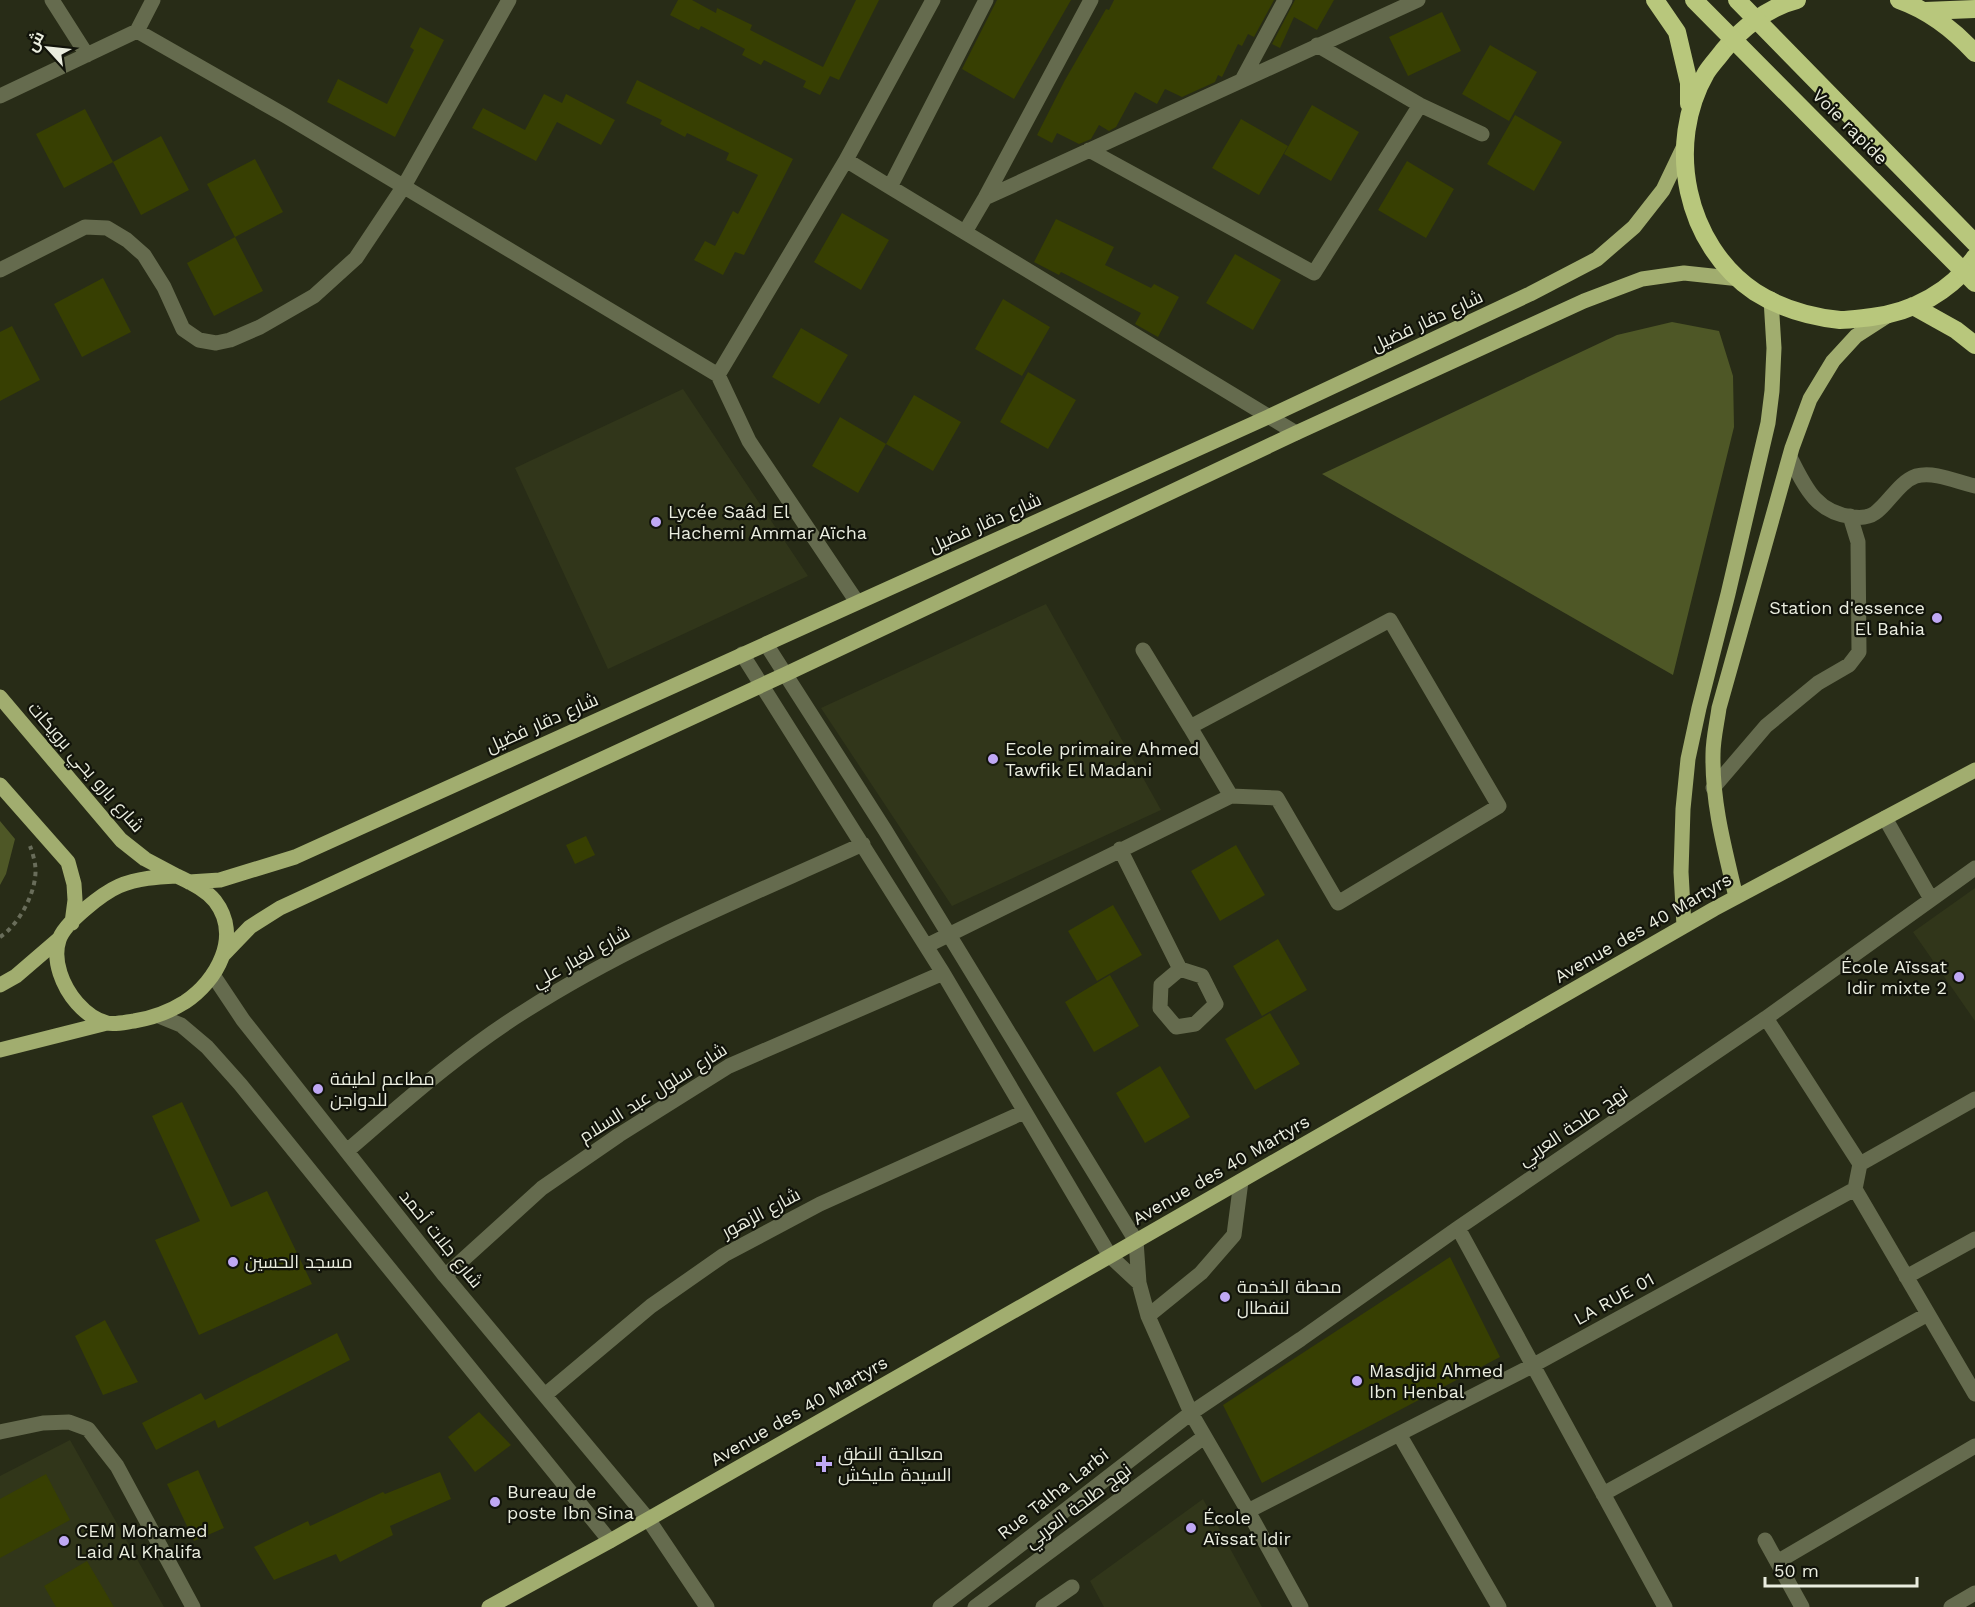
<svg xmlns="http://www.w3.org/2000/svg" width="1975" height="1607" viewBox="0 0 1975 1607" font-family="'Work Sans',Cairo,sans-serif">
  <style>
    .built { fill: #31361a }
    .green { fill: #4e5726 }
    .building { fill: #373f02 }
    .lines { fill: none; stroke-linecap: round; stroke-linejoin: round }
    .path { stroke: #696d5a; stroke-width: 4; stroke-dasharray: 4.5 4.5; stroke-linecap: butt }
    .minor { stroke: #656b4e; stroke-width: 15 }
    .major { stroke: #a1ad6f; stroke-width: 15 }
    .highway { stroke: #b8c77c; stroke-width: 18 }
    .highway-bridge { stroke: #b8c77c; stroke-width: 18 }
    .poi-dot { fill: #bfa8f4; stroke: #11130a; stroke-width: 2 }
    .labels { text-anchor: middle; stroke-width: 4.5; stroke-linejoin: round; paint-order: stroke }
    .street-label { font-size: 18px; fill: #eaeddf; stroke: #11130a }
    .poi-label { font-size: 18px; fill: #eaeddf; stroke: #11130a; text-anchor: start }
  </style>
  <rect width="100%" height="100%" fill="#282c17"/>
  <path class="built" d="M683,389L808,576L608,669L515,468Z
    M1046,604L1161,810L952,906L821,708Z
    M1975,888V1021L1913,932Z
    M70,1440L164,1607H0V1476Z
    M1203,1499L1262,1607H1104L1090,1581Z"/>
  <path class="green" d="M1672,322L1719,331L1733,376L1734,427L1673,675L1322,474L1617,335Z
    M0,821L15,839L6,874L0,885Z"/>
  <path class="building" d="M678,0H692L716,13L717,8L752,25L750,30L823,67L856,0H879L839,80L830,76L820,95L803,87L806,81L764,60L761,65L742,55L745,49L701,26L699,30L670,15Z
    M997,0H1071L1014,99L962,69Z
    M1114,0H1274L1254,37L1248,34L1242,46L1238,44L1222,77L1218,75L1215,82L1182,97L1165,89L1157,104L1135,92L1116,127L1109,131L1099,125L1091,139L1079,144L1057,133L1052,143L1037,135L1065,80L1106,9L1109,10Z
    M1295,0H1334L1317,30L1294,17L1280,48L1272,44Z
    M1442,12L1461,51L1408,76L1389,37Z
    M420,27L444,40L395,137L327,102L338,79L387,104L414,50L410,47Z
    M1490,45L1537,72L1509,121L1462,94Z
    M637,80L793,159L744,255L735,252L723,275L694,260L705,241L715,246L733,211L738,214L758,175L726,160L729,153L687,133L685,137L660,124L662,120L626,103Z
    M544,94L562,103L566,94L615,120L601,145L557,122L536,161L472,128L483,108L525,130Z
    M1312,105L1359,132L1331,181L1284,154Z
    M85,109L113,162L64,188L36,134Z
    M1515,115L1562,142L1534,191L1487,164Z
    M1241,119L1288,146L1259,195L1212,168Z
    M161,136L189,190L141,215L113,162Z
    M255,159L283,212L235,237L207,184Z
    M1407,161L1454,189L1426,238L1378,210Z
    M842,213L889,240L861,290L814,262Z
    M1056,219L1114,247L1105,265L1151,288L1154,284L1179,297L1158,337L1135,324L1141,313L1061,272L1059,275L1034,262Z
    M235,237L263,291L214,316L187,263Z
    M1235,254L1281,280L1253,330L1206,303Z
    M103,278L131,332L82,357L54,304Z
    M1003,299L1050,327L1022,376L975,349Z
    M12,326L40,380L0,401V332Z
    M801,328L848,355L819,404L772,377Z
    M1028,372L1076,400L1048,449L1000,422Z
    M914,395L961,422L933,471L886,444Z
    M840,417L886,444L858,493L812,466Z
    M586,836L595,855L575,864L566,845Z
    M1236,845L1265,895L1220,921L1191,871Z
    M1113,905L1142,955L1097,981L1068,931Z
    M1278,939L1307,990L1262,1016L1233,966Z
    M1110,975L1139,1026L1094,1052L1065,1002Z
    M1270,1013L1300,1064L1255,1090L1225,1039Z
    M1160,1066L1190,1117L1145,1143L1116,1093Z
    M182,1102L231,1207L267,1191L312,1284L199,1335L155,1240L200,1221L152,1116Z
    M1450,1257L1500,1357L1262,1483L1223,1405Z
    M105,1320L138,1382L103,1395L75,1336Z
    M337,1333L350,1360L218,1428L215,1420L156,1450L142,1423L201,1393L205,1400Z
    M479,1412L511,1445L475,1472L448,1437Z
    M198,1470L224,1528L194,1541L167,1484Z
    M440,1472L451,1499L390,1526L393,1535L340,1562L336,1554L274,1580L254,1547L308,1521L310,1526L383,1492L385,1494Z
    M46,1474L70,1520L0,1558V1499Z
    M87,1561L114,1607H56L44,1586Z"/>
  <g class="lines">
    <path class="path" d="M0,937C20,924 39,888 35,864C34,858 32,851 30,846"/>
    <path class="minor" d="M52,0L87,55
      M986,0L890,187L1296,433
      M137,31L286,116L718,375L749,441L857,602
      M1317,45L1420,105L1482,134
      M1242,80L1285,0
      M0,96L137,31L153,0
      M1089,150L1314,273L1420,105
      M846,160L890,187
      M985,198L1418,0
      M965,232L985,198L1091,0
      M0,270L85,227L107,228L127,240L144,255L164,287L183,329L199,340L216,343L230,340L260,327L314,296L356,258L404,186L509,0
      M718,375L846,160L933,0
      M1790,457C1805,487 1816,513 1853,517C1861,518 1868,518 1875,513C1889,503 1899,482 1916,476C1935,471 1957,482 1975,486
      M766,644L885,830L1136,1241L1139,1283L1148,1316L1191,1413L1248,1511L1301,1607
      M1143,650L1190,727
      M742,654L943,973L1110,1256L1139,1283
      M1713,788L1766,726L1818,683L1849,665L1859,652L1858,542L1850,516
      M1885,818L1931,899
      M1120,849L1180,969L1161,985L1160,1008L1176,1027L1195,1024L1216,1004L1202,976L1180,969
      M926,946L1231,796L1277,798L1338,903L1499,806L1390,620L1190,727L1231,796
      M213,975L243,1020L445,1276L648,1519L707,1607
      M159,1016L181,1025L207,1047L240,1084L610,1541
      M1766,1018L1860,1164
      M347,1151C404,1102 461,1051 525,1011C631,943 749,896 863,844
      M1855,1189L1975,1394
      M1458,1228L1665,1607
      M445,1276L542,1188L619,1135L729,1066L943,973
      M1906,1277L1975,1239
      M1148,1316L1201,1273L1234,1235L1241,1181
      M545,1395L651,1306L724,1255L820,1204L1024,1112
      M0,1432L43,1423L69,1422L88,1429L117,1466L193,1607
      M1399,1434L1499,1607
      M1603,1494L1928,1314
      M1248,1511L1530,1367L1855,1189L1860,1164L1975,1099
      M1765,1540L1802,1607
      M1777,1562L1975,1446
      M940,1607L1191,1413L1301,1339L1458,1228L1766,1018L1975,868
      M975,1607L1204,1437
      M1043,1607L1072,1587
      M1951,1607L1975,1593"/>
    <path class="major" d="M0,697L121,840L145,859L177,876
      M0,785L68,862L74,884L75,900L72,923
      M177,876C191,883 205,889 215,901C242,936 217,981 185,1002C169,1012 152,1018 134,1021C126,1022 115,1025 107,1023C94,1020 85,1012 77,1003C63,987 52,961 59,940C64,923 103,893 119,886C138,878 157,877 177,876Z
      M189,882L220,880L295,857L1268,417L1530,294L1597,259L1634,227L1663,190L1685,144
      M1736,897C1725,850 1712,804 1713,754C1713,739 1717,723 1719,708L1792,448L1810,399L1833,361L1856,336L1887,316
      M1684,926L1681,872L1683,809L1688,759L1699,708L1728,594L1768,423L1772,391L1774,348L1771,299
      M224,954L250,927L280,908L786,674L1296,433L1584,301L1642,279L1684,273L1740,279
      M0,985L16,976L59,939
      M0,1050L107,1023
      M489,1607L610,1541L1110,1256L1714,909L1975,770"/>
    <path class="highway" d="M1655,0L1677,32L1689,83V104
      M1797,0C1768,7 1741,29 1723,51C1718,58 1711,65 1706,73C1665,144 1685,245 1755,292C1780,308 1811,317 1840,320C1851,320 1862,318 1872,317C1913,312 1952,291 1975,257
      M1899,0C1930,11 1953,29 1975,53
      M1925,11L1975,9
      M1913,306L1956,330L1975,345"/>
    <path class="highway-bridge" d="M1694,0L1975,283
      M1737,0L1975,243"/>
  </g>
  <g class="poi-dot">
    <circle cx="656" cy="522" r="6"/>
    <circle cx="1937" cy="618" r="6"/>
    <circle cx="993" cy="759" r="6"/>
    <circle cx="1959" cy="977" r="6"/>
    <circle cx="318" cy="1089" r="6"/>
    <circle cx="233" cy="1262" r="6"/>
    <circle cx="1225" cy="1297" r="6"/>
    <circle cx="1357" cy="1381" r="6"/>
    <path d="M821 1455h6v6h6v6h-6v6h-6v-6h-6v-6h6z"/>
    <circle cx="495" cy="1502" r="6"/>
    <circle cx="1191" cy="1528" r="6"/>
    <circle cx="64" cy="1541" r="6"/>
  </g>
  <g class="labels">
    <g class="street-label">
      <text transform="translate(1850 127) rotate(45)" y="6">Voie rapide</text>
      <text transform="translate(1427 321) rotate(-25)" y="6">شارع دقار فضيل</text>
      <text transform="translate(985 523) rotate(-24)" y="6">شارع دقار فضيل</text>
      <text transform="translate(542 723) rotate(-24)" y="6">شارع دقار فضيل</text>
      <text transform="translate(86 767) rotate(49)" y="6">شارع بارو يحي برويكات</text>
      <text transform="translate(1643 928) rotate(-30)" y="6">Avenue des 40 Martyrs</text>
      <text transform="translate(581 957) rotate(-29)" y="6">شارع لغبار علي</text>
      <text transform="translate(653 1093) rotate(-32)" y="6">شارع سلول عبد السلام</text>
      <text transform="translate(1573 1126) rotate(-34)" y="6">نهج طلحة العربي</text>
      <text transform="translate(1221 1170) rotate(-30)" y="6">Avenue des 40 Martyrs</text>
      <text transform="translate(761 1213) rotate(-28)" y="6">شارع الزهور</text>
      <text transform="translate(441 1239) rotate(51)" y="6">شارع جلات أحمد</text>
      <text transform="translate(1614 1299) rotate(-29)" y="6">LA RUE 01</text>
      <text transform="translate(799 1411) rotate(-30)" y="6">Avenue des 40 Martyrs</text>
      <text transform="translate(1053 1494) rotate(-38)" y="6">Rue Talha Larbi</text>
      <text transform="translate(1078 1506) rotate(-37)" y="6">نهج طلحة العربي</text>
    </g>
    <g class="poi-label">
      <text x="668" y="518">Lycée Saâd El<tspan x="668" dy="21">Hachemi Ammar Aïcha</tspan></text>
      <text x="1925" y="614" text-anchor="end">Station d'essence<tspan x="1925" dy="21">El Bahia</tspan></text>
      <text x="1005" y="755">Ecole primaire Ahmed<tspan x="1005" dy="21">Tawfik El Madani</tspan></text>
      <text x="1947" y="973" text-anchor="end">École Aïssat<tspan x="1947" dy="21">Idir mixte 2</tspan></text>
      <text x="330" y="1085">مطاعم لطيفة<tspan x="330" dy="21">للدواجن</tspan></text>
      <text x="245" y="1268">مسجد الحسين</text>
      <text x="1237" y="1293">محطة الخدمة<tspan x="1237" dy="21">لنفطال</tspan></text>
      <text x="1369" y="1377">Masdjid Ahmed<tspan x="1369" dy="21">Ibn Henbal</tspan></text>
      <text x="838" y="1460">معالجة النطق<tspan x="838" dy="21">السيدة مليكش</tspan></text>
      <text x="507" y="1498">Bureau de<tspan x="507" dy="21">poste Ibn Sina</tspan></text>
      <text x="1203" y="1524">École<tspan x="1203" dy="21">Aïssat Idir</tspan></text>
      <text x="76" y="1537">CEM Mohamed<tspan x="76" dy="21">Laid Al Khalifa</tspan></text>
    </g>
  </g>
  <g transform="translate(48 48) rotate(297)" stroke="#11130a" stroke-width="4.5" paint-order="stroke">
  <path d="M0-4.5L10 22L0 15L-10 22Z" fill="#eaeddf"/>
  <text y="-9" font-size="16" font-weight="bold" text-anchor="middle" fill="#eaeddf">ش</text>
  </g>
  <path d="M1765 1577v9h152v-9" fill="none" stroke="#eaeddf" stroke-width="3"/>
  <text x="1774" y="1577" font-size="18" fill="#eaeddf" stroke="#11130a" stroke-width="4.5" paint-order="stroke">50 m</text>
</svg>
